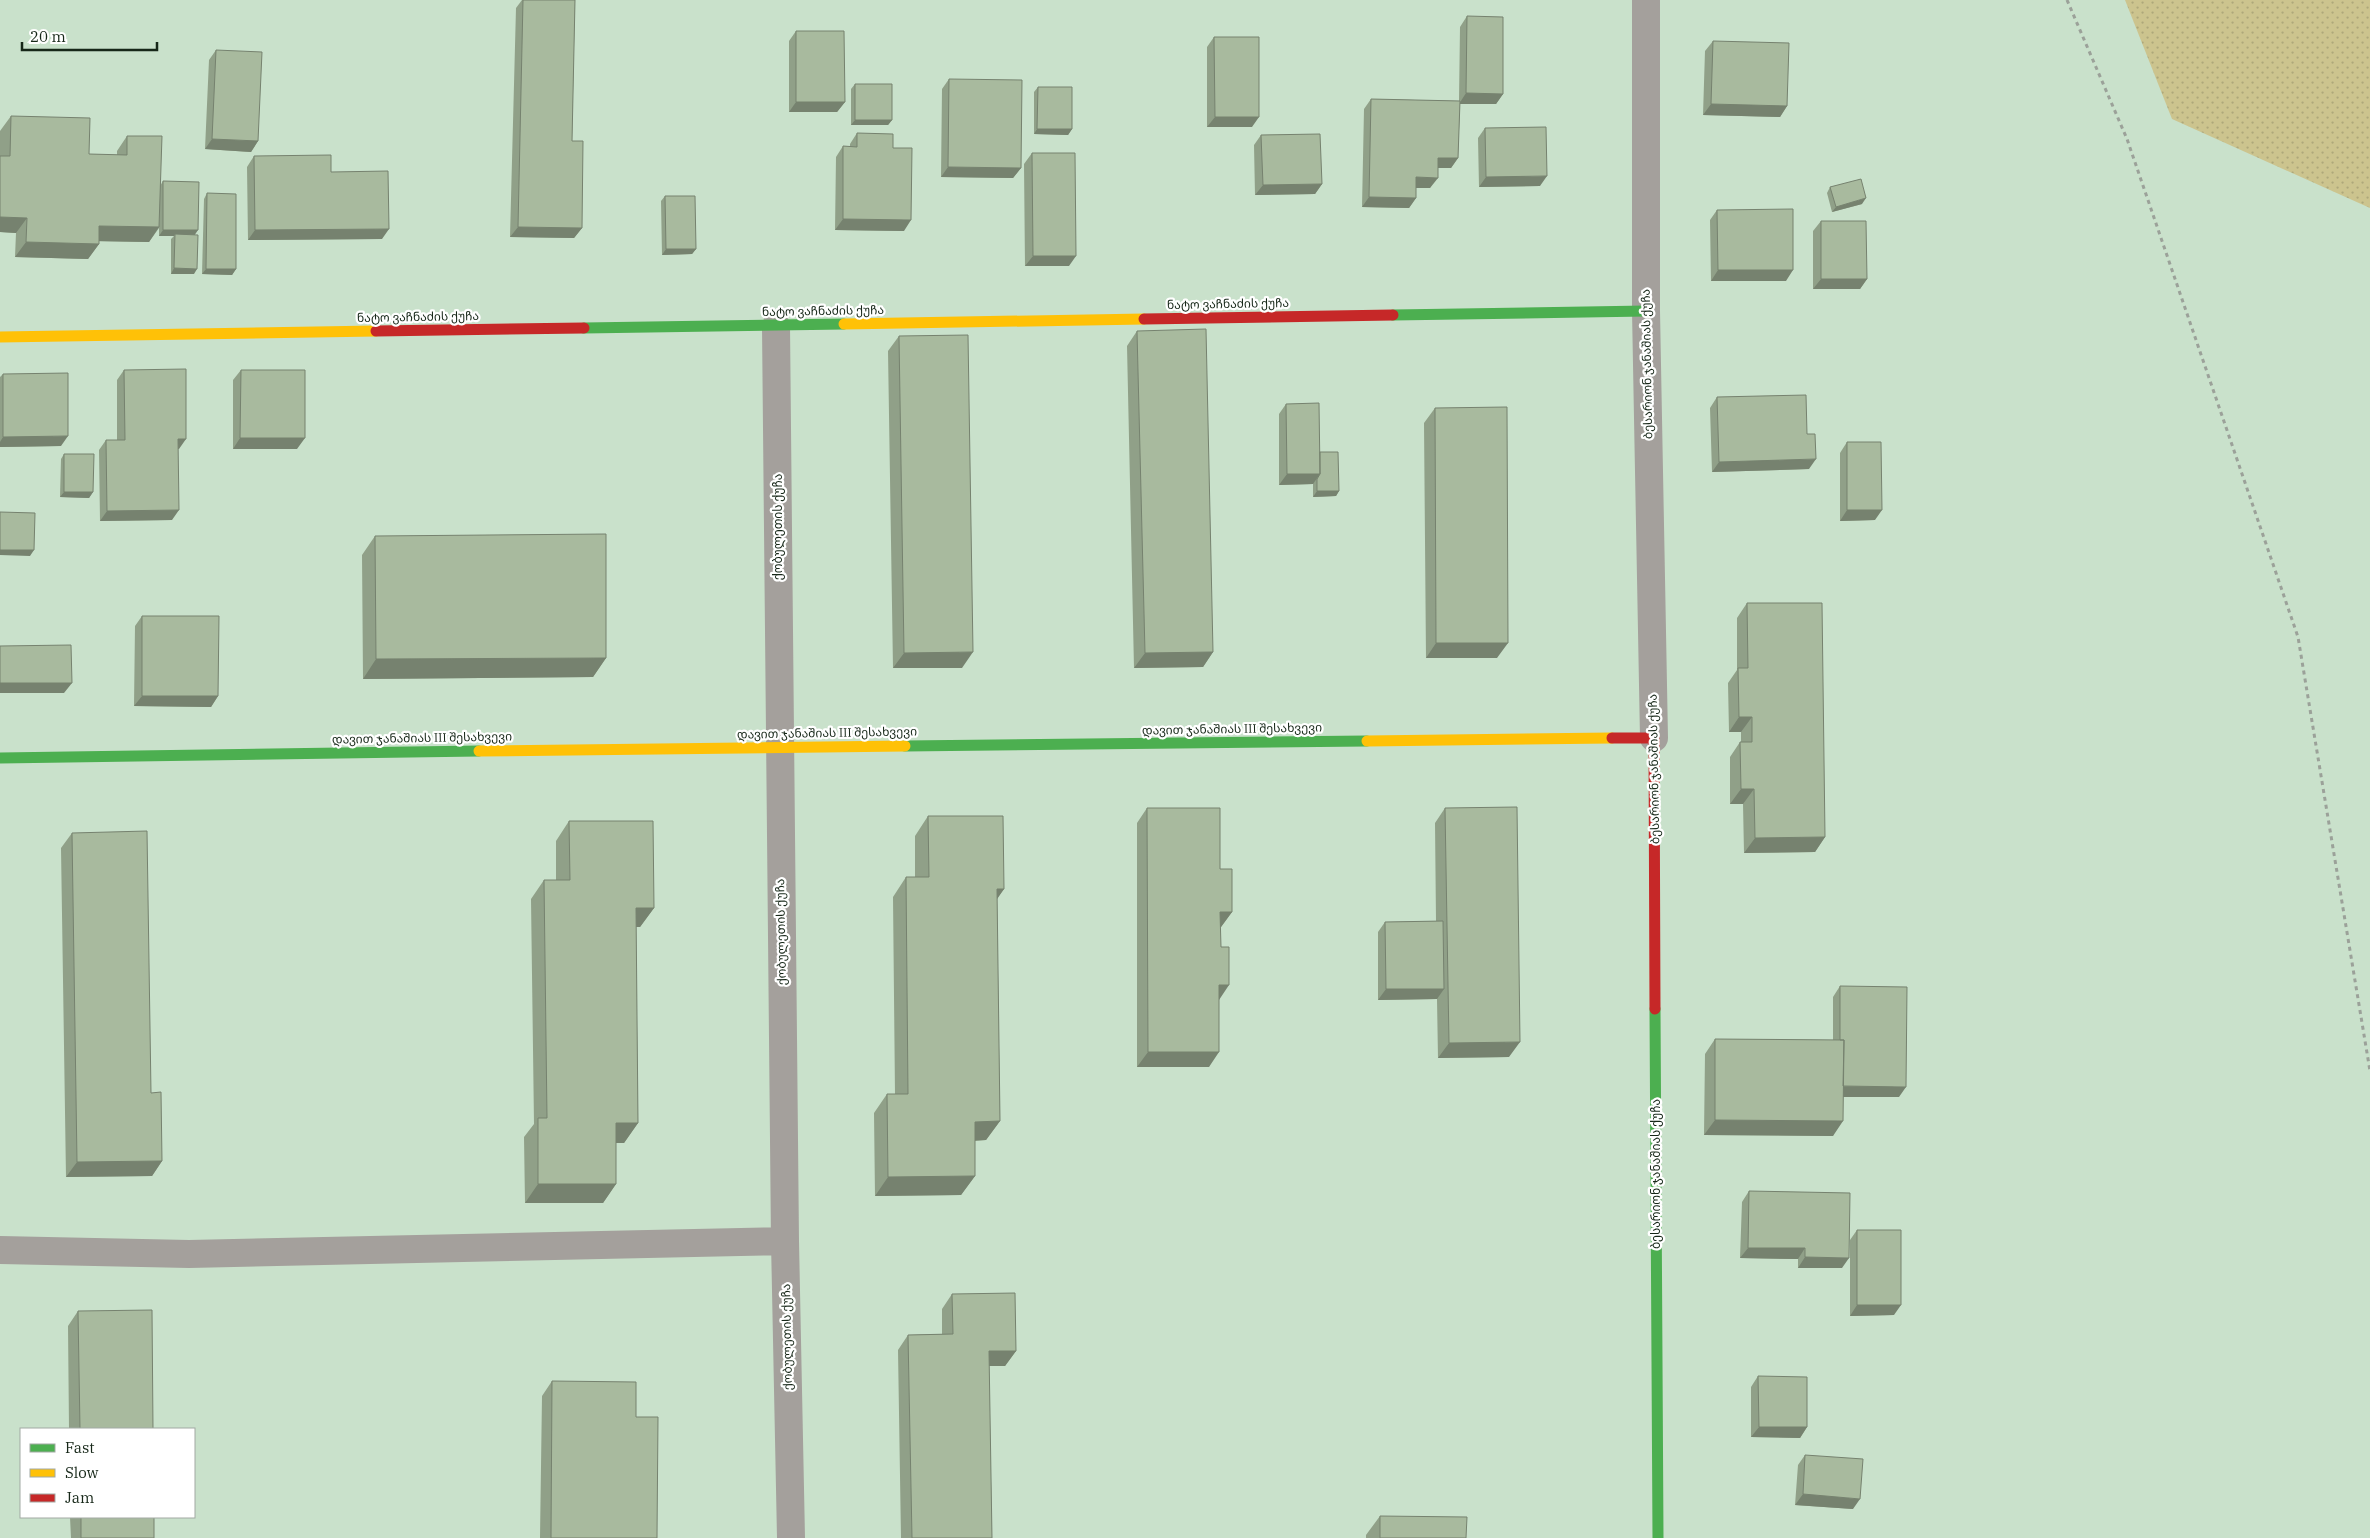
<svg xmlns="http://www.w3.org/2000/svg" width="2370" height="1538" viewBox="0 0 2370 1538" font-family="'IBM Plex Serif','Noto Sans Georgian',serif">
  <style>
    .grass { fill: url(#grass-dots) }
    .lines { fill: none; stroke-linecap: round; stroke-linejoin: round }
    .path { stroke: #9ba199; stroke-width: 3; stroke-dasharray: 4 4; stroke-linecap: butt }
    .street { stroke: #a4a09c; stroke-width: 28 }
    .fast { stroke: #4caf50; stroke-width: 11 }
    .slow { stroke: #ffc107; stroke-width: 11 }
    .jam { stroke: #c62828; stroke-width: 11 }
    .wall { fill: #90a088 }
    .shaded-wall { fill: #76826f }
    .building { fill: #a8ba9e; stroke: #76826f }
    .labels { text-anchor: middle; stroke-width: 4.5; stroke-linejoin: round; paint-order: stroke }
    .street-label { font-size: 12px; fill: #162718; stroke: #fff }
  </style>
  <defs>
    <pattern id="grass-dots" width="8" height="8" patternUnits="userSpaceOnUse" patternTransform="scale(1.25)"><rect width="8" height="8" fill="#ccc48e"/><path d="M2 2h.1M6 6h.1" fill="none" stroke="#aea87a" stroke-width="1.8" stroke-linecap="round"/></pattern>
  </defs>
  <rect width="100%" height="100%" fill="#c9e1cb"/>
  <path class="grass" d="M2125,0H2370V208L2172,119Z"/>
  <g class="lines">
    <path class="path" d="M2067,0L2127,139L2298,637L2370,1071"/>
    <path class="street" d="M1646,0V311L1654,738
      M776,326L785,1241L791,1538
      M0,1250L189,1254L785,1241"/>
    <path class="fast" d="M1393,315L1646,311
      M584,328L844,324
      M905,746L1367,741
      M0,758L479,751
      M1655,1009L1658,1538"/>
    <path class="slow" d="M844,324L1144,319
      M0,337L376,331
      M1367,741L1612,738
      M479,751L905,746"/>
    <path class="jam" d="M1144,319L1393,315
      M376,331L584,328
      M1612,738H1654L1655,1009"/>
  </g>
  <path class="wall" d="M522,0H575L572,141L582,228L574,238L510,237L516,8Z
    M1467,16L1503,94L1496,104H1460L1458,158L1451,168H1438L1430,188H1416V198L1409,208L1362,207L1364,109L1371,99L1459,101L1460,27Z
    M796,31L845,102L837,112H789V41Z
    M1214,37L1252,127H1207V47Z
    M1713,41L1787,106L1780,117L1703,115L1705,51Z
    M216,50L258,141L251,152L205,149L209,60Z
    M949,79L1021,168L1013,178L941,177L942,89Z
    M855,84L892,120L888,125H851V89Z
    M1038,87L1072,129L1068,135L1034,134V92Z
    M11,116L89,154L117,155V151L127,136L160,186L163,181L195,235L194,274H171V239L174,236H159V228L149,242L99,241V244L88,259L15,257L16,233L0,232V131Z
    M1485,128L1540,186L1479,187L1478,138Z
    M857,133L893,148L904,231L835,230L836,157L843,146L850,147V144Z
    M1261,135L1322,184L1315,194L1255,195L1254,145Z
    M1032,153L1069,266H1025L1024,164Z
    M254,156L331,172L382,239L248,240L247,167Z
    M1830,187L1862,204L1832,212L1827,193Z
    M207,193L236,269L232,275L202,274L204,199Z
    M665,196L696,249L692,254L662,255L661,201Z
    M1717,210L1786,281H1711L1710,220Z
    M1821,221L1867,279L1860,289H1813V231Z
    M1137,331L1213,652L1203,667L1134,668L1127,346Z
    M899,336L962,668H893L888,351Z
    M124,370L179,449H178L172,520L100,521L99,450L106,440H117V380Z
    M241,370L297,449H233V380Z
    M3,374L61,446L0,447V377Z
    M1717,397L1809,469L1712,472L1710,408Z
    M1286,404L1320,452L1339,491L1336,496L1313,497V484L1279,485V414Z
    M1435,408L1497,658H1426L1424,423Z
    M1847,442L1875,520L1840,521V453Z
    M64,454L93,492L89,498L60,497L61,459Z
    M375,536L606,658L593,677L363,679L362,555Z
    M1747,603L1825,837L1815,852L1744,853L1743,804H1730V757L1740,742H1741V732H1729L1728,683L1737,670V618Z
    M142,616L218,696L211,707L134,706L135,626Z
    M1147,808L1220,869L1232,912L1221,927H1220L1219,1000L1209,1067H1137V823Z
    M1445,808L1509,1057L1438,1058L1437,999L1378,1000V932L1385,922L1436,921L1435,823Z
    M928,816L1004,889L997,898L1000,1121L986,1140L975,1141V1176L961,1195L875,1196L874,1113L887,1094H895L893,897L906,877H915V836Z
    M569,821L654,908L640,927H636L638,1123L624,1143H616V1184L603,1203H525L524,1137L534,1124L531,899L544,880H556V841Z
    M72,833L151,1093L162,1161L152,1176L66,1177L61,848Z
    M1840,986L1899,1097H1843L1833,1136L1704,1135L1705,1054L1715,1039L1833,1040V997Z
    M1749,1191L1842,1268H1798V1259L1740,1258L1742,1202Z
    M1857,1230L1894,1315L1850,1316V1240Z
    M952,1294L1016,1351L1005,1366H989L992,1538H901L898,1350L908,1335L942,1334V1309Z
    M78,1311L153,1429H69L68,1326Z
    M1758,1376L1807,1427L1800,1438L1751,1437V1387Z
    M552,1381L636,1417L657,1538H540L542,1396Z
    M1805,1455L1853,1509L1795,1505L1798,1465Z
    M1380,1516L1466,1538H1366V1535Z
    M70,1517H154V1538H71Z"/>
  <path class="shaded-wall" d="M1466,93L1503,94L1496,104H1459Z
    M796,102H845L837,112H789Z
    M1711,104L1787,106L1780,117L1703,115Z
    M1215,117H1259L1252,127H1207Z
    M855,120H892L888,125H851Z
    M1037,129H1072L1068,135L1034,134Z
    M212,139L258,141L251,152L205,149Z
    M1438,158H1458L1451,168H1431Z
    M948,167L1021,168L1013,178L941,177Z
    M1547,176L1540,186L1479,187L1486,177Z
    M1416,177L1438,178L1430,188H1409Z
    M1322,184L1315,194L1255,195L1263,185Z
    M1369,197L1416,198L1409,208L1362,207Z
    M1866,198L1862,204L1832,212L1836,207Z
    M0,217L27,218L16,233L0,232Z
    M843,219L911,220L904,231L835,230Z
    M99,226L159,227L149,242L88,241Z
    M518,227L582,228L574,238L510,237Z
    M389,229L382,239L248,240L255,230Z
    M163,230H198L194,236L175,234L174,236H159Z
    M26,242L99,244L88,259L15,257Z
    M666,249H696L692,254L662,255Z
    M1033,256H1076L1069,266H1025Z
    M174,268L197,269L194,274H171Z
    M206,269H236L232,275L202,274Z
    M1718,270H1793L1786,281H1711Z
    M1821,279H1867L1860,289H1813Z
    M68,436L61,446L0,447V442L3,437Z
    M240,438H305L297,449H233Z
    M178,439H186L179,449H170Z
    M1816,459L1809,469L1712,472L1719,462Z
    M1287,474H1320L1313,484L1279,485Z
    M1317,491H1339L1336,496L1313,497Z
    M64,492H93L89,498L60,497Z
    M179,510L172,520L100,521L107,511Z
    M1847,510H1882L1875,520L1840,521Z
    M0,550H34L30,556L0,555Z
    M1436,643H1508L1497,658H1426Z
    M973,652L962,668H893L904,653Z
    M1213,652L1203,667L1134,668L1145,653Z
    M606,658L593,677L363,679L376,659Z
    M0,683H72L64,693H0Z
    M142,696H218L211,707L134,706Z
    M1739,717H1752L1741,732H1729Z
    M1741,789H1754L1743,804H1730Z
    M1825,837L1815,852L1744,853L1755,838Z
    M997,889H1004L991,908Z
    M636,908H654L640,927H622Z
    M1220,912H1232L1221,927H1210Z
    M1219,985H1229L1219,1000Z
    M1386,989H1444L1437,999L1378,1000Z
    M1520,1042L1509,1057L1438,1058L1449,1043Z
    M1148,1052H1219L1209,1067H1137Z
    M1840,1086L1906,1087L1899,1097H1832Z
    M1715,1120L1843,1121L1833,1136L1704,1135Z
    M1000,1121L986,1140L961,1141L975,1122Z
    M616,1123H638L624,1143H602Z
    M162,1161L152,1176L66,1177L77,1162Z
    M975,1176L961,1195L875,1196L888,1177Z
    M538,1184H616L603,1203H525Z
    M1748,1248H1805L1798,1259L1740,1258Z
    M1805,1257L1849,1258L1842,1268H1798Z
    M1857,1305H1901L1894,1315L1850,1316Z
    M989,1351H1016L1005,1366H979Z
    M1759,1427H1807L1800,1438L1751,1437Z
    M1803,1494L1860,1499L1853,1509L1795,1505Z"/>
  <path class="building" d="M523,0H575L572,141H583L582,228L518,227Z
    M1467,16L1503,17V94L1466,93Z
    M796,31H844L845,102H796Z
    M1214,37H1259V117H1215Z
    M1713,41L1789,43L1787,106L1711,104Z
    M216,50L262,52L258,141L212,139Z
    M949,79L1022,80L1021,168L948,167Z
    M855,84H892V120H855Z
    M1038,87H1072V129H1037Z
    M1371,99L1460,101L1458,158H1438V178L1416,177V198L1369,197Z
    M11,116L90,118L89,154L127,155V136H162L159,227L99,226V244L26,242L27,218L0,217V156H10Z
    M1546,127L1547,176L1486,177L1485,128Z
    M857,133L893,134V148H912L911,220L843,219V146L857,147Z
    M1320,134L1322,184L1263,185L1261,135Z
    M1032,153H1075L1076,256H1033Z
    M331,155V172L388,171L389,229L255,230L254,156Z
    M1861,179L1866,198L1836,207L1830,187Z
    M163,181L199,182L198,230H163Z
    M207,193L236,194V269H206Z
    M665,196H695L696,249H666Z
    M1793,209V270H1718L1717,210Z
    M1821,221H1866L1867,279H1821Z
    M175,234L198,235L197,269L174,268Z
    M1206,329L1213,652L1145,653L1137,331Z
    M968,335L973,652L904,653L899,336Z
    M186,369V439H178L179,510L107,511L106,440H125L124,370Z
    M241,370H305V438H240Z
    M68,373V436L3,437V374Z
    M1806,395L1807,434H1815L1816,459L1719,462L1717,397Z
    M1319,403L1320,474H1287L1286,404Z
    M1507,407L1508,643H1436L1435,408Z
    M1847,442H1881L1882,510H1847Z
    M1320,452H1338L1339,491H1317V479L1320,474Z
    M64,454H94L93,492H64Z
    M0,512L35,513L34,550H0Z
    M606,534V658L376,659L375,536Z
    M1747,603H1822L1825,837L1755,838L1754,789H1741L1740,742H1752V717H1739L1738,668H1748Z
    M142,616H219L218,696H142Z
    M71,645L72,683H0V646Z
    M1517,807L1520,1042L1449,1043L1445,808Z
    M1147,808H1220V869H1232V912H1220L1221,947H1229V985H1219V1052H1148Z
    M928,816H1003L1004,889H997L1000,1121L975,1122V1176L888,1177L887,1094H908L906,877H929Z
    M569,821H653L654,908H636L638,1123H616V1184H538V1118H547L544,880H570Z
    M147,831L151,1093L161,1092L162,1161L77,1162L72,833Z
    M1443,921L1444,989H1386L1385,922Z
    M1840,986L1907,987L1906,1087L1843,1086L1844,1040H1840Z
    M1715,1039L1844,1040L1843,1121L1715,1120Z
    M1749,1191L1850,1193L1849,1258L1805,1257V1248H1748Z
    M1857,1230H1901V1305H1857Z
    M1015,1293L1016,1351H989L992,1538H912L908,1335L953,1334L952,1294Z
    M152,1310L153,1429H80L78,1311Z
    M1758,1376L1807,1377V1427H1759Z
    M552,1381L636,1382V1417H658L657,1538H551Z
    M1805,1455L1863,1459L1860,1499L1803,1494Z
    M1380,1516L1467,1517L1466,1538H1380Z
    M81,1517H154V1538H81Z"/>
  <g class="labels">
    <g class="street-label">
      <text transform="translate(1228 304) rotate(-1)" y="4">ნატო ვაჩნაძის ქუჩა</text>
      <text transform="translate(823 311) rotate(-1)" y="4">ნატო ვაჩნაძის ქუჩა</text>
      <text transform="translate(418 317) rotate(-1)" y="4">ნატო ვაჩნაძის ქუჩა</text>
      <text transform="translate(1647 364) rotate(-91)" y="4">ბესარიონ ჯანაშიას ქუჩა</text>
      <text transform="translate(778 527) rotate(-90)" y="4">ქობულეთის ქუჩა</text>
      <text transform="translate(1232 729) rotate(-1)" y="4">დავით ჯანაშიას III შესახვევი</text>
      <text transform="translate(827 733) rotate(-1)" y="4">დავით ჯანაშიას III შესახვევი</text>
      <text transform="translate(422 738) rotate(-1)" y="4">დავით ჯანაშიას III შესახვევი</text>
      <text transform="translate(1654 769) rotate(-91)" y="4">ბესარიონ ჯანაშიას ქუჩა</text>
      <text transform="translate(781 932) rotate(-91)" y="4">ქობულეთის ქუჩა</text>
      <text transform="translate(1656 1174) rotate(-90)" y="4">ბესარიონ ჯანაშიას ქუჩა</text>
      <text transform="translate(787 1337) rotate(-91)" y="4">ქობულეთის ქუჩა</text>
    </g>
  </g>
  <rect x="20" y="1428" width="175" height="90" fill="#ffffff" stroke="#a2a9a3"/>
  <rect x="30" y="1444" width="25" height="8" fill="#4caf50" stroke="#a2a9a3"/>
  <text x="65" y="1453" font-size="15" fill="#162718">Fast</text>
  <rect x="30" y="1469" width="25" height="8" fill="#ffc107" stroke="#a2a9a3"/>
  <text x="65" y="1478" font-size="15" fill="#162718">Slow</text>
  <rect x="30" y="1494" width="25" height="8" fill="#c62828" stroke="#a2a9a3"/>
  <text x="65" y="1503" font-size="15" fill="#162718">Jam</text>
  <path d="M22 42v8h135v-8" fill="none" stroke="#162718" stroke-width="2.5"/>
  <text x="30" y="42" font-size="15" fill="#162718" stroke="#ffffff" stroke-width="4" paint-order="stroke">20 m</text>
</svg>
